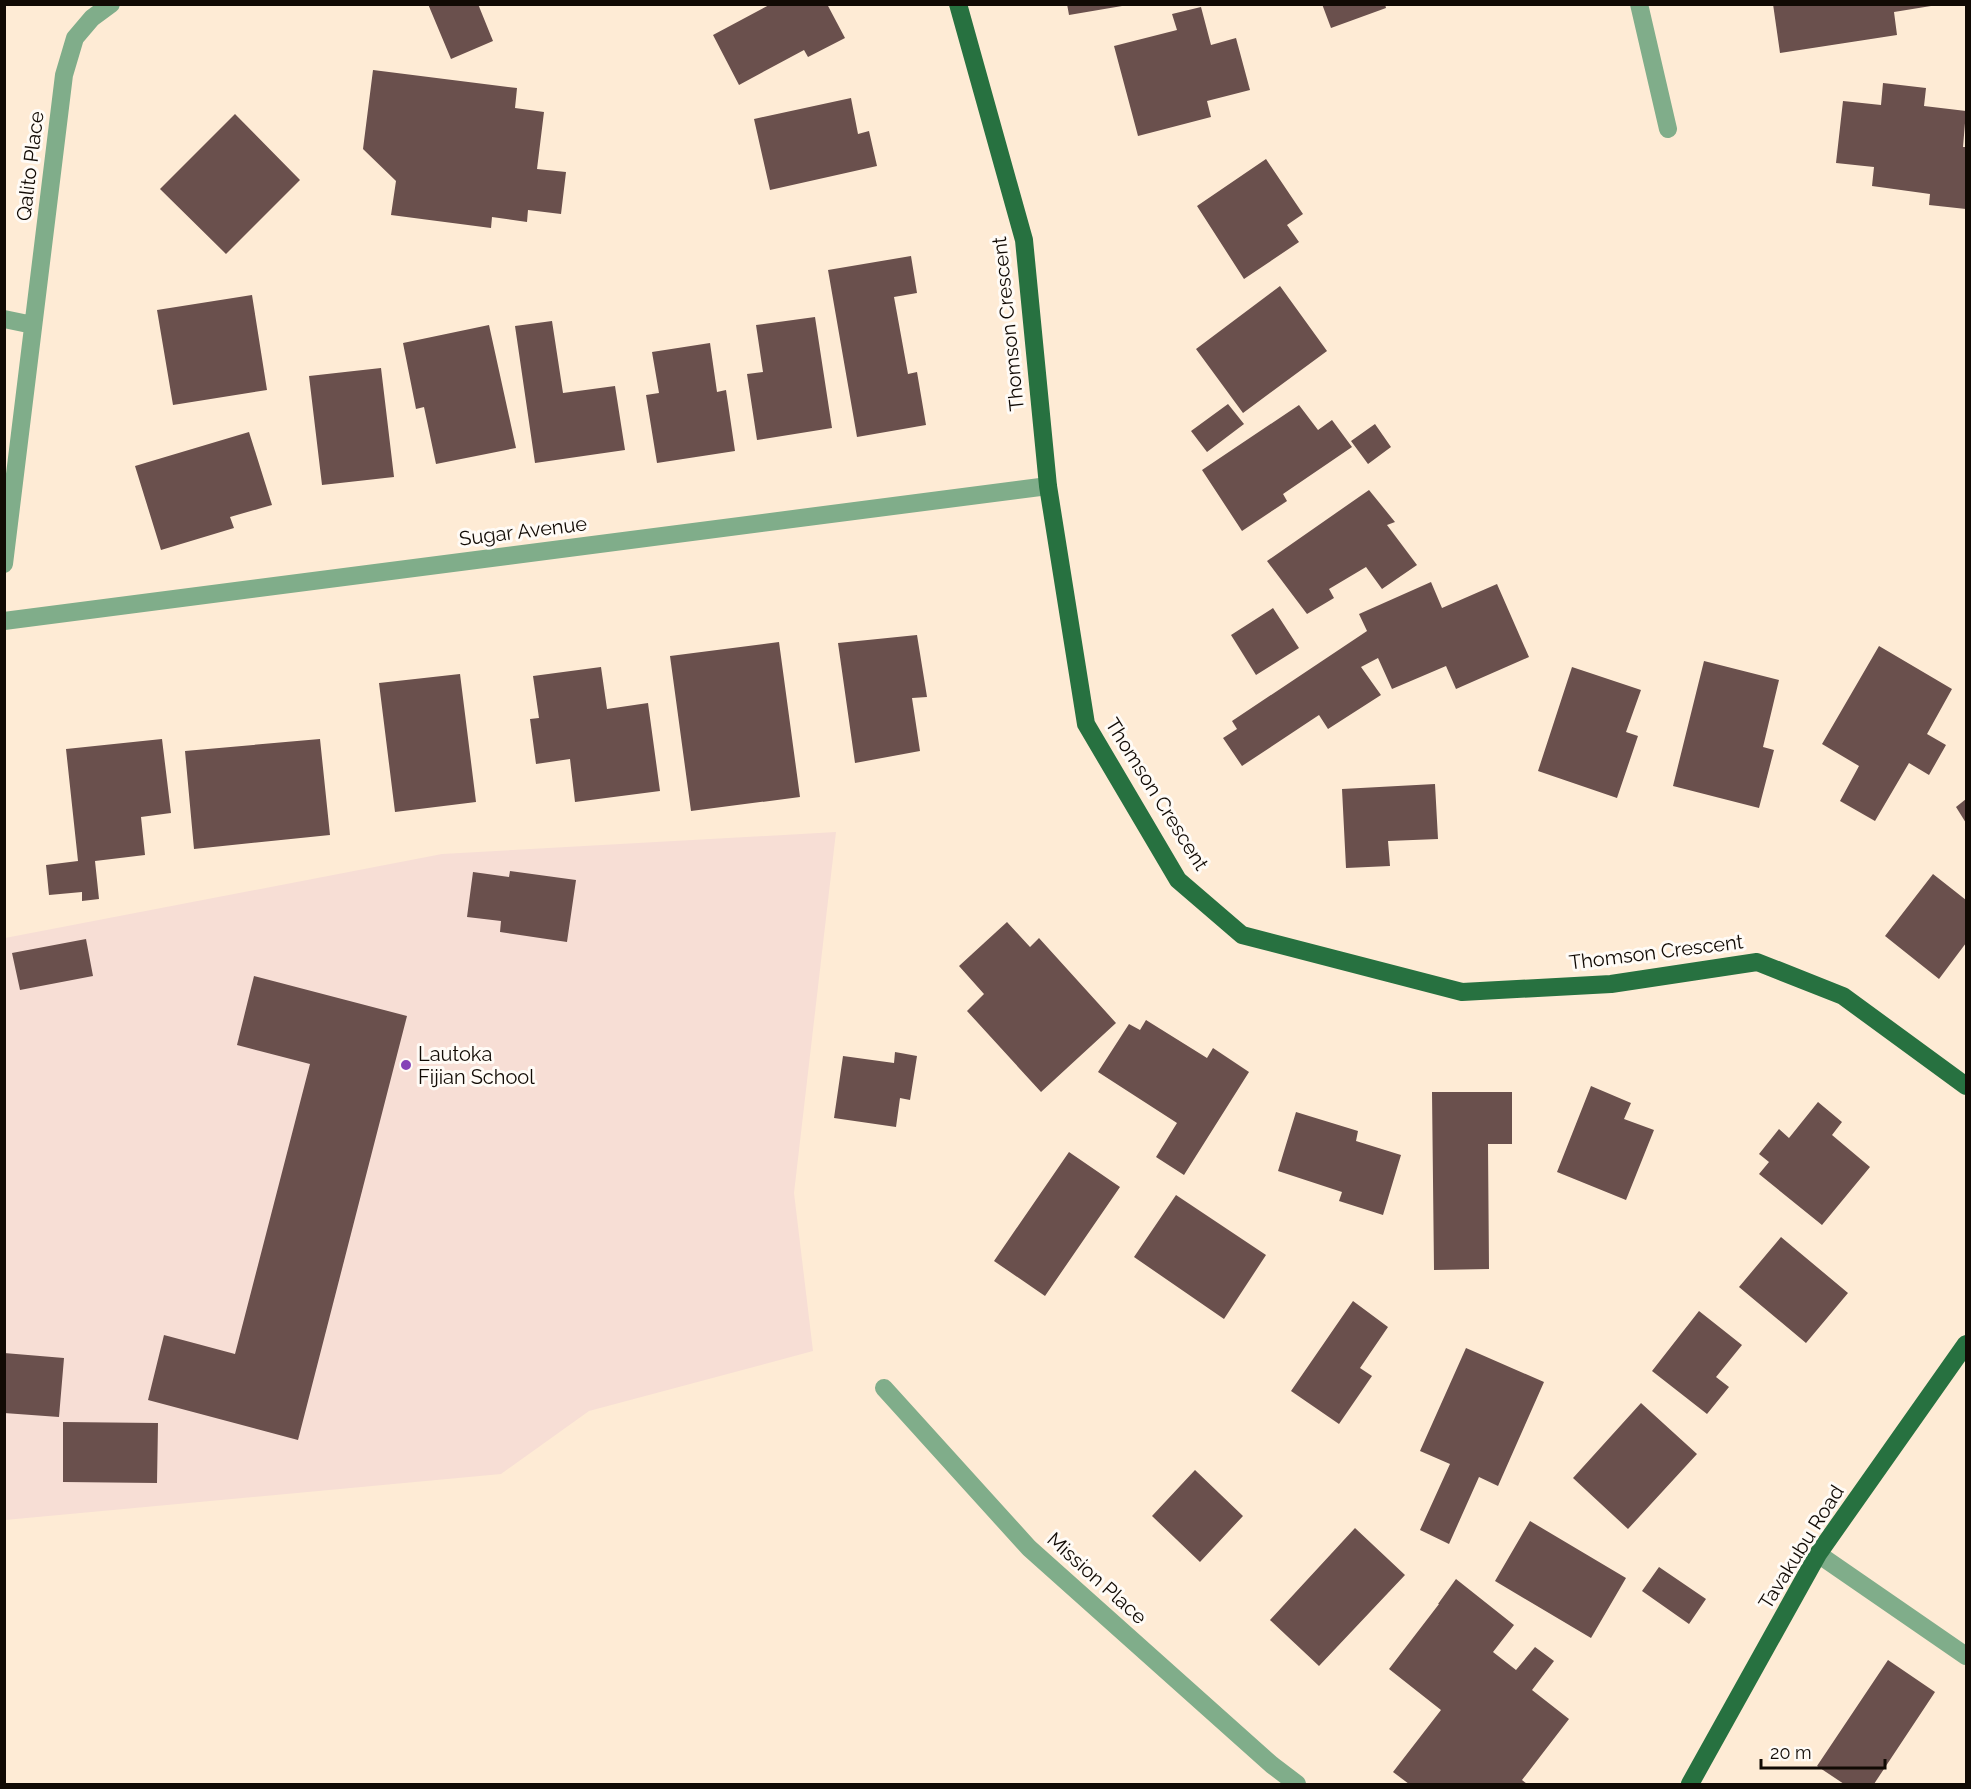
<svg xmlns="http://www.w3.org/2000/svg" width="1971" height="1789" font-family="Raleway,sans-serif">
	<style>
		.education { fill: #f7ded5 }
		.building { fill: #6a504d }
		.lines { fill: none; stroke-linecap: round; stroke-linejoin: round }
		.minor { stroke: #80ad8a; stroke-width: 18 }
		.major { stroke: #277140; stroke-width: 18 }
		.poi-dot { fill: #8543b7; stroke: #fffbf6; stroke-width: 2 }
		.labels { text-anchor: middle; stroke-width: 6; stroke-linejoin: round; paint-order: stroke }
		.street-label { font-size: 20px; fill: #110a04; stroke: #fffbf6 }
		.poi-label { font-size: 20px; fill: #110a04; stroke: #fffbf6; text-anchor: start }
	</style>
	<rect width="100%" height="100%" fill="#feebd5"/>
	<!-- education -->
	<path class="education" d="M836,832L794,1193L813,1351L589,1411L501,1474L5,1520V938L442,854Z"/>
	<!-- building -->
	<path class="building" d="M428,4H478L493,41L451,59Z
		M771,4H827L845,38L808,57L804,50L739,85L713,35Z
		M1067,4H1122V6L1069,15Z
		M1322,4H1385L1386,8L1331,28Z
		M1773,4H1930L1931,6L1894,12L1897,35L1780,53Z
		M1201,7L1211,45L1236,38L1250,90L1207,101L1211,117L1138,136L1114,46L1177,30L1172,14Z
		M373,70L517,88L515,108L544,112L537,169L566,172L561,214L528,210L527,222L492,217L491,228L391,215L396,181L363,149Z
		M1883,83L1926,88L1924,106L1966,111L1963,147H1966V209L1929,205L1930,194L1872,186L1874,167L1836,163L1843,101L1881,105Z
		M851,98L858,134L869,131L877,166L770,190L754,119Z
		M235,114L300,180L226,254L160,189Z
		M1266,159L1303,214L1287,225L1299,242L1244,279L1197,206Z
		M911,256L917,293L894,297L908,374L917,372L926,425L857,437L828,270Z
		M1280,286L1327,351L1243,413L1196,349Z
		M252,295L267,390L173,405L157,310Z
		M815,317L832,428L757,440L747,374L763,372L756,325Z
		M552,321L563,393L615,386L625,450L535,463L515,326Z
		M489,325L516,448L436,464L424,407L416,409L403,343Z
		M710,343L717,392L726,390L735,451L657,463L646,395L659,393L652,352Z
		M381,368L394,477L322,485L309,376Z
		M1228,404L1244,424L1207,452L1191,431Z
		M1299,405L1318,430L1332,420L1352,447L1283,494L1287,501L1242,531L1202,470Z
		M1375,424L1391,447L1368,464L1351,441Z
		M249,432L272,505L230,517L234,528L161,550L135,466Z
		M1369,490L1395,522L1387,525L1417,565L1382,589L1366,567L1329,589L1334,598L1307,614L1267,561Z
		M1431,582L1442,608L1497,584L1529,657L1456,689L1446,666L1392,689L1378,658L1361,667L1381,695L1328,729L1319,715L1242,766L1223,738L1237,729L1232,721L1367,631L1359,614Z
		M1273,608L1299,648L1256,675L1231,635Z
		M917,635L927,697L912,698L920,751L855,763L838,643Z
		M779,642L800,797L691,811L670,656Z
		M1879,646L1952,689L1927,734L1946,745L1929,775L1909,763L1875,821L1840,801L1859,766L1822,744Z
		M1704,661L1779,680L1763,747L1774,750L1759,808L1673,786Z
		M601,667L607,709L648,703L660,791L575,802L570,759L536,764L530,719L539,718L533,676Z
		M1572,667L1641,690L1626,732L1638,736L1617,798L1538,771Z
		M460,674L476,802L395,812L379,683Z
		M162,739L171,813L141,817L145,855L95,861L99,899L82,901V892L49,895L46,865L78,861L66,749Z
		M320,739L330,835L194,849L185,751Z
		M1435,784L1438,839L1388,841L1390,866L1346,868L1342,789Z
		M1966,799V823L1956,807Z
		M510,871L576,880L567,942L500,932L501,921L467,917L473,872L509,877Z
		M1933,874L1966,900V943L1939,979L1885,936Z
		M1007,922L1030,947L1039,938L1116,1023L1041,1092L967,1011L984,994L959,966Z
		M86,939L93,976L20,990L12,953Z
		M254,976L407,1016L298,1440L148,1400L164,1335L235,1354L310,1064L237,1045Z
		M1146,1020L1207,1058L1213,1048L1249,1072L1184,1175L1156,1157L1177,1123L1098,1072L1129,1024L1140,1030Z
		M895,1052L917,1056L910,1100L900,1098L896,1127L834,1118L843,1056L894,1063Z
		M1591,1086L1631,1103L1624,1119L1654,1130L1626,1200L1557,1172Z
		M1432,1092H1512V1144H1488L1489,1269L1434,1270Z
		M1818,1102L1842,1122L1832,1135L1870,1167L1822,1225L1759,1174L1769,1162L1759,1154L1779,1129L1789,1138Z
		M1296,1112L1358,1131L1356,1141L1401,1155L1383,1215L1339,1201L1342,1192L1278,1171Z
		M1069,1152L1120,1187L1045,1296L994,1261Z
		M1176,1195L1266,1255L1224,1319L1134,1257Z
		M1781,1237L1848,1293L1806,1343L1739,1287Z
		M1353,1301L1388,1327L1360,1368L1372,1376L1339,1424L1291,1391Z
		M1699,1311L1742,1345L1716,1377L1729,1387L1707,1414L1652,1371Z
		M1466,1348L1544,1382L1498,1486L1479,1477L1449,1544L1420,1530L1450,1464L1420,1451Z
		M4,1353L64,1358L59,1417L4,1413Z
		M1641,1403L1697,1454L1628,1529L1573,1478Z
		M63,1422L158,1423L157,1483L63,1482Z
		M1195,1470L1243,1516L1200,1562L1152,1516Z
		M1530,1521L1626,1578L1591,1638L1495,1581Z
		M1355,1528L1405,1575L1319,1666L1270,1620Z
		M1659,1567L1706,1599L1689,1624L1642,1591Z
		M1456,1579L1514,1625L1493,1652L1516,1670L1535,1647L1554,1661L1532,1690L1569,1719L1522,1780L1527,1784H1409L1393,1772L1441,1710L1389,1669L1439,1604H1438Z
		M1888,1660L1935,1692L1874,1784H1844L1817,1766Z"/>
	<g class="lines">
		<!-- minor -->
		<path class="minor" d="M1639,4L1668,129
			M4,319L33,325
			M4,564L64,75L75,38L92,18L111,4
			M4,621L1048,486
			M884,1388L1029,1548L1272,1765L1297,1784
			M1818,1554L1966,1656"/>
		<!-- major -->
		<path class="major" d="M958,4L1024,240L1048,486L1086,724L1178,880L1242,935L1462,992L1611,984L1757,962L1843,996L1966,1086
			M1690,1784L1818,1554L1966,1344"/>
	</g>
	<!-- markers -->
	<circle class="poi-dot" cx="406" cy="1065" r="6"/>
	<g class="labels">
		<!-- street labels -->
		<g class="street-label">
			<text transform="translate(30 166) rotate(-83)" y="7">Qalito Place</text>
			<text transform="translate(1008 324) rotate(-96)" y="7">Thomson Crescent</text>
			<text transform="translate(523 531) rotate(-7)" y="7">Sugar Avenue</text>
			<text transform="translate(1157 794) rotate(58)" y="7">Thomson Crescent</text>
			<text transform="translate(1656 952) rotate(-7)" y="7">Thomson Crescent</text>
			<text transform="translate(1801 1547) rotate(-58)" y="7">Tavakubu Road</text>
			<text transform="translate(1097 1578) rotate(42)" y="7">Mission Place</text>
		</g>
		<!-- poi labels -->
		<g class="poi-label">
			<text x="418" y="1061">Lautoka<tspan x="418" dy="23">Fijian School</tspan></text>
		</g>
	</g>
	<!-- border -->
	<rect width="1971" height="1789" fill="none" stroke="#110a04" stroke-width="12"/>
	<!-- scale -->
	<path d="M1761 1759v9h124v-9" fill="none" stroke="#110a04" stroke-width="3"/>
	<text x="1770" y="1759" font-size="18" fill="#110a04" stroke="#fffbf6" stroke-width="4.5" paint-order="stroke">20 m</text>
</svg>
